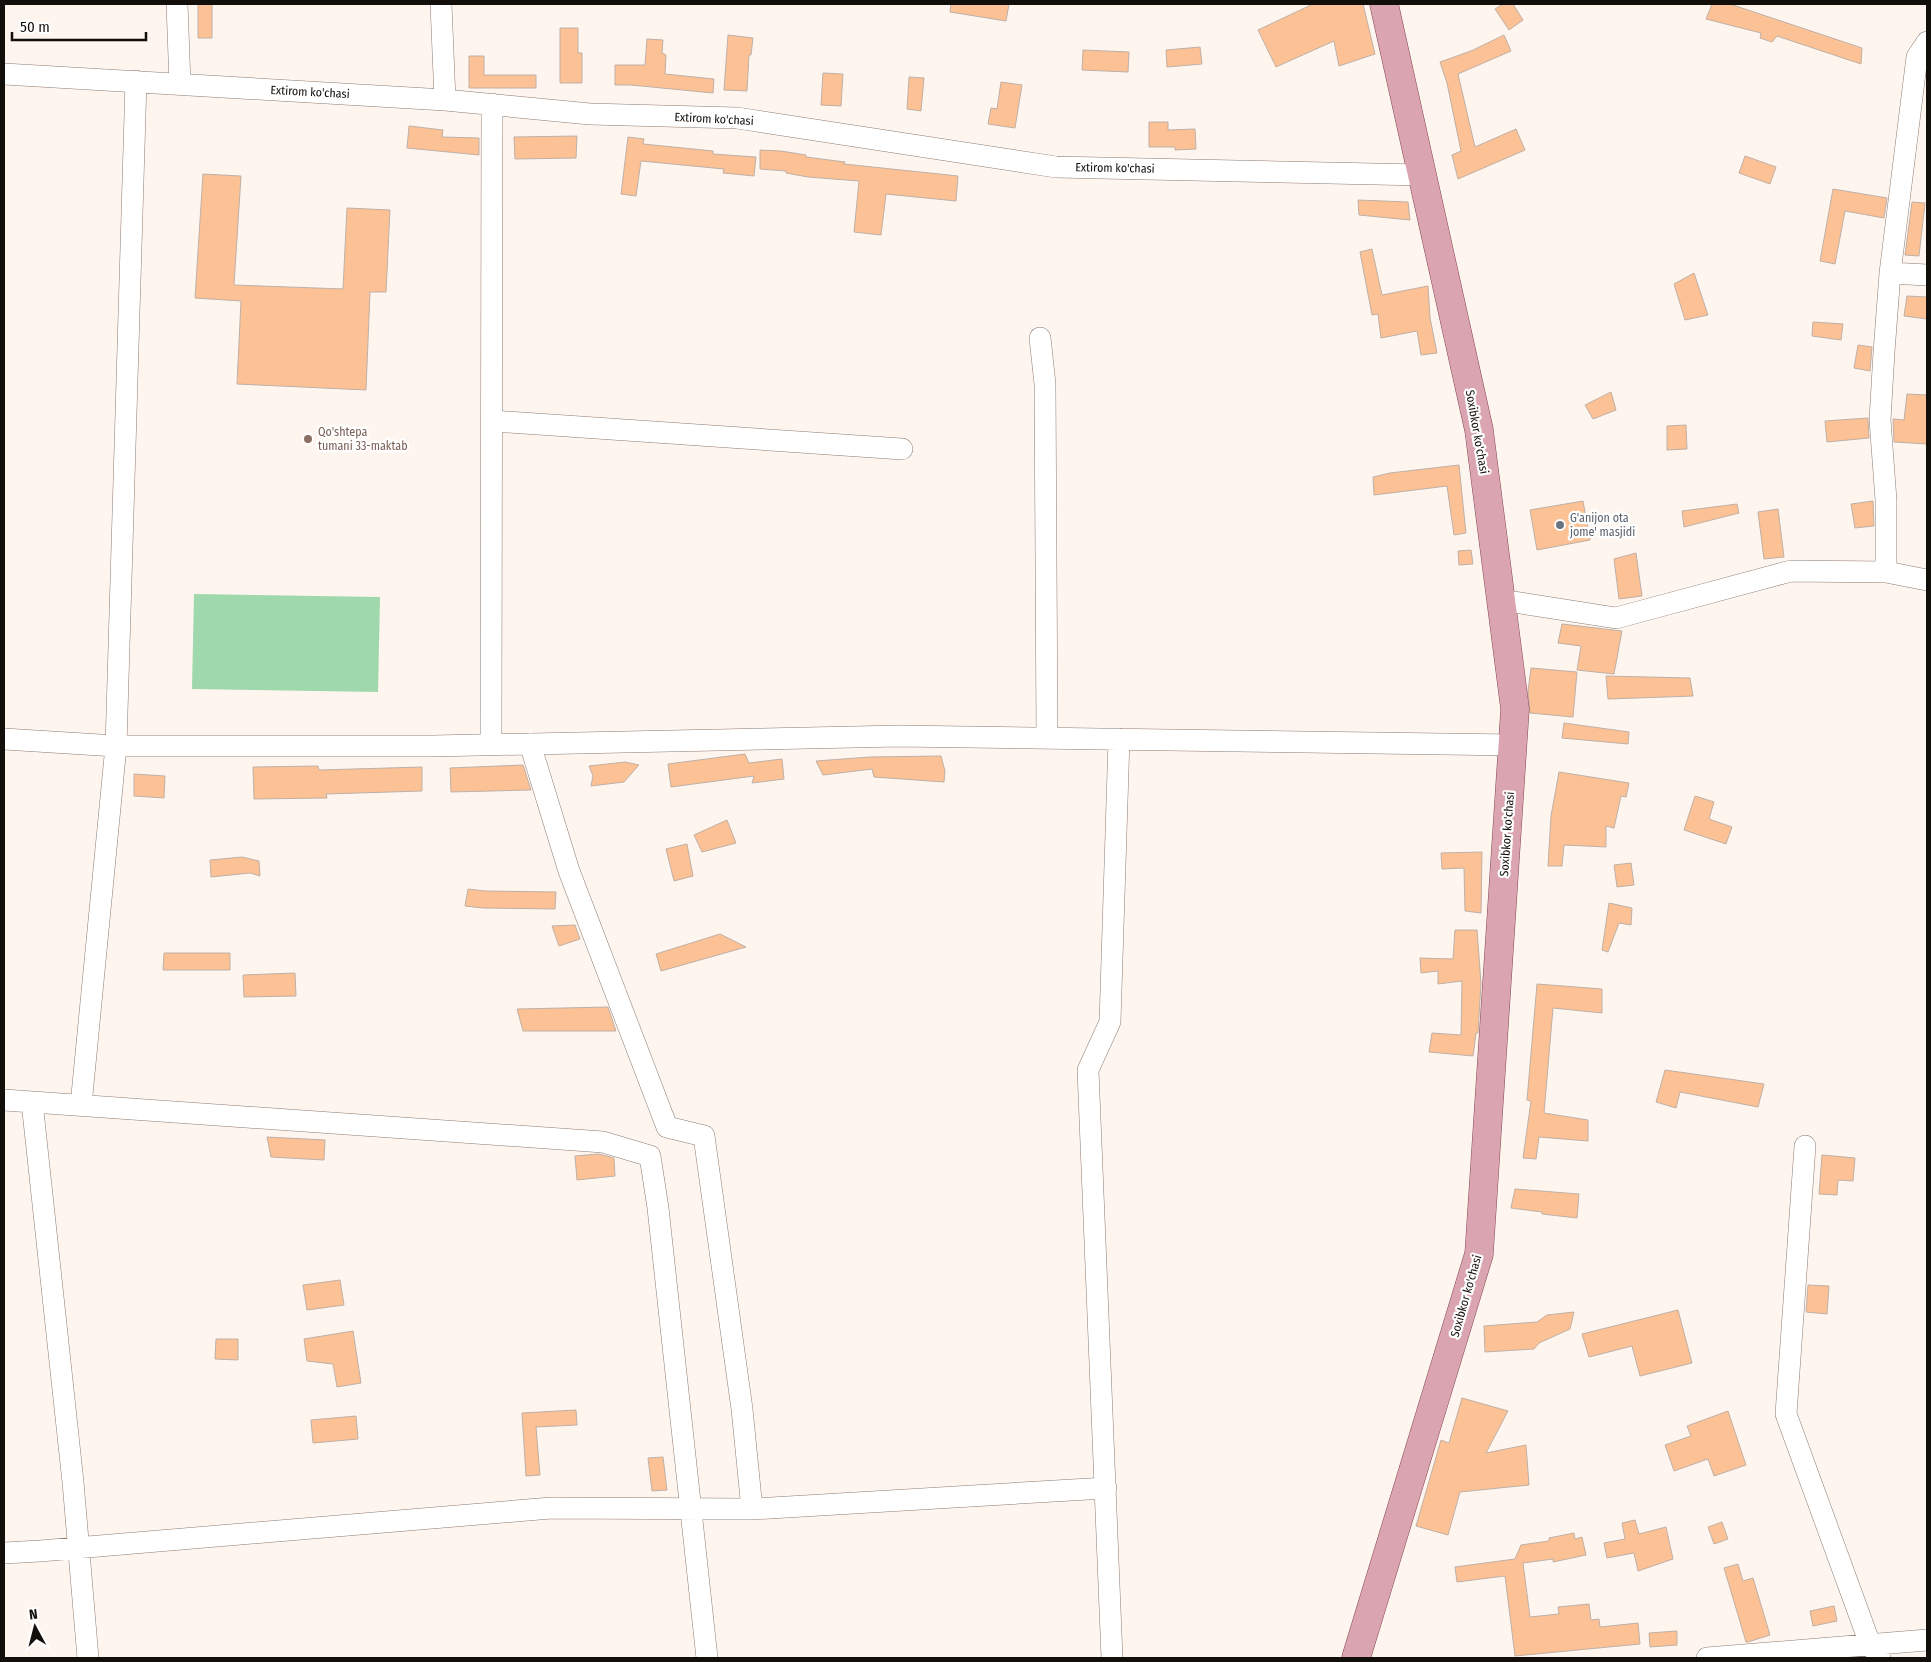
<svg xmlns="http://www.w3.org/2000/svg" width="1931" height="1662" font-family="'Fira Sans Condensed',sans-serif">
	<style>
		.green { fill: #9ed8ac }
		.building { fill: #fcc195; stroke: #bfb0a6 }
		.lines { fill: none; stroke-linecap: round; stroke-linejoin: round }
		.minor-casing { stroke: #8a7d73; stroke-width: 22 }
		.major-casing { stroke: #844854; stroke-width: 29 }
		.minor { stroke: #fff; stroke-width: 21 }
		.major { stroke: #daa4b0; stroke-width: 28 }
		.education-dot { fill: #8d6e63; stroke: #fff; stroke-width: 2 }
		.worship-dot { fill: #6b7280; stroke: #fff; stroke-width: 2 }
		.labels { text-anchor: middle; stroke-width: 4.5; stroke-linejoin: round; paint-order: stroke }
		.street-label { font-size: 12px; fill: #120e0a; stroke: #fff }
		.education-label { font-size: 12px; fill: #785e54; stroke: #fff; text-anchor: start }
		.worship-label { font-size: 12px; fill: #5b616d; stroke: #fff; text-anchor: start }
	</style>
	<rect width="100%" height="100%" fill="#fff5ef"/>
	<!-- green -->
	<path class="green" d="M194,594L380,597L378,692L192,689Z"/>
	<!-- building -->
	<path class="building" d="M198,4H212V38H198Z
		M951,4H1009L1006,21L950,12Z
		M1313,4H1363L1375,54L1339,66L1334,41L1276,67L1258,30Z
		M1503,4H1513L1523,20L1509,30L1495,9Z
		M1712,4H1730L1862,48L1861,64L1777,36L1772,42L1760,38L1761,33L1706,19Z
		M560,28H578V53H582V83H560Z
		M728,35L753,38L751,55H749L747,91L724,90Z
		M1504,35L1511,51L1458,74L1475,147L1516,129L1525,150L1458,179L1452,155L1461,151L1447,83L1440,62L1471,51Z
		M647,39L663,40L662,53L666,55L665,74L714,79L713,93L631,85H615V65H645Z
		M1200,47L1202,64L1167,67L1166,50Z
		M1083,50L1129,52L1128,72L1082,70Z
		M469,56H484V75H536V88H469Z
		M823,73L843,74L841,106L821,105Z
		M909,77L924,78L921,111L907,109Z
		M1001,82L1022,85L1015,128L988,124L991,108L997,109Z
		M1149,122H1168V130L1195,129L1196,149L1175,150V147H1149Z
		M409,126L443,130L442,137L479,138V155L407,148Z
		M577,136L576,158L515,159L514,137Z
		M628,137L644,139L643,144L713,151V154L756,157L754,176L723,173L724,169L641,161L636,196L621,194Z
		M760,150L781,151L806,155V157L845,162L844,164L958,176L956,201L886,194L881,235L854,232L859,181L808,177L786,173V171L760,169Z
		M1745,156L1776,167L1770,184L1739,173Z
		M203,174L241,176L234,285L343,289L347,208L390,210L386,292H370L366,390L237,384L241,301L195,298Z
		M1833,189L1887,198L1884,218L1845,211L1835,264L1820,261Z
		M1358,200L1408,202L1410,220L1359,215Z
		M1912,202L1925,203L1919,256L1905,255Z
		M1372,249L1382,295L1428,286L1430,318L1437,353L1421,355L1417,331L1381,338L1378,314L1372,315L1360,252Z
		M1694,273L1708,315L1685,320L1674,284Z
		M1907,296L1927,297V319L1904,316Z
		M1813,322L1843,324L1841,340L1812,336Z
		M1858,345L1872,347L1870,371L1854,368Z
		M1611,392L1616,410L1593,419L1585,405Z
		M1907,394L1927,395V444L1894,442L1893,419L1904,420Z
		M1868,418L1869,438L1827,442L1825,421Z
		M1686,425L1687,449L1667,450V426Z
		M1459,465L1466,533L1454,535L1447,486L1374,495L1373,477L1390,473Z
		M1583,501L1590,540L1537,550L1530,510Z
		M1873,501L1874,526L1855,528L1851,504Z
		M1737,504L1739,513L1684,527L1682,511Z
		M1778,509L1784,557L1764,559L1758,512Z
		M1471,550L1473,564L1459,565L1458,551Z
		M1636,553L1642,596L1619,599L1614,559Z
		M1562,624L1622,631L1614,674L1577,670L1581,646L1558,643Z
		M1531,668L1577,672L1573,717L1530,713L1528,691Z
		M1606,676L1690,678L1693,696L1608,699Z
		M1564,723L1629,732L1628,744L1562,738Z
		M745,754L749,763L782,759L784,779L752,783L754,776L671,787L668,764Z
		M941,756L945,771L944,782L874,777L872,769L823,775L816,761L870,757Z
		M625,762L639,765L624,782L591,786L593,776L589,766Z
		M523,765L531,790L451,792L450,768Z
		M318,766L319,770L422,767V791L326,794L327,798L254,799L253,767Z
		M1559,772L1629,783L1626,797L1621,796L1614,828L1606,826V847L1564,845L1562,866H1548L1551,816Z
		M134,774L165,776L164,798L134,796Z
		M1695,796L1714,802L1709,819L1732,827L1726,844L1684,830Z
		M727,820L736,843L702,852L694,835Z
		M687,844L693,876L674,881L666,849Z
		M1482,852L1481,913L1465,911L1464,868L1442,869L1441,853Z
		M242,857L259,861L260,876L250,873L211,877L210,860Z
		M1631,863L1634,885L1617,887L1614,865Z
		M468,889L485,891L556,892L555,909L483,908L465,906Z
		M1609,903L1632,908L1631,925L1619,923L1608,952L1602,950Z
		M575,925L580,939L559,946L552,926Z
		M1455,930H1477L1481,983L1478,1033H1476L1473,1056L1429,1052L1432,1033L1461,1035L1462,981L1438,984V971L1421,973L1420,958L1453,959Z
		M720,934L746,947L661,971L656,954Z
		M164,953H230V970H163Z
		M295,973L296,996L244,997L243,975Z
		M1537,984L1602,989V1013L1553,1008L1544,1113L1588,1120V1141L1539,1137L1536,1159L1523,1158L1531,1101L1527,1100Z
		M608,1007L616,1031H523L517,1009Z
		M1665,1070L1764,1084L1758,1107L1680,1092L1676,1108L1656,1102Z
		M267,1137L325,1140L324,1160L271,1157Z
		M599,1154L614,1158L615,1176L577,1180L575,1156Z
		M1822,1155L1855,1158L1853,1181L1838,1180L1837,1195L1819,1194Z
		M1515,1189L1579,1194L1577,1218L1542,1214V1212L1511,1208Z
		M340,1280L344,1305L307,1310L303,1285Z
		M1808,1285L1829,1286L1827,1314L1806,1312Z
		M1678,1310L1692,1363L1640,1376L1632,1346L1589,1357L1582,1334Z
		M1574,1312L1570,1329L1539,1343L1534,1349L1485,1352L1484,1326L1537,1322L1547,1315Z
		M353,1331L361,1383L337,1387L333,1364L307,1361L304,1339Z
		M216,1339H238V1360L215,1359Z
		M1462,1398L1508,1411L1486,1453L1526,1445L1529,1485L1460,1492L1448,1535L1416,1526L1441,1440L1449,1443Z
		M576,1410L577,1425L536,1427L540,1475L526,1476L522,1413Z
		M1728,1411L1746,1465L1714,1476L1708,1459L1674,1471L1665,1445L1691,1436L1687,1426Z
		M356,1416L358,1439L313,1443L311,1420Z
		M663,1457L667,1490L652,1491L648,1458Z
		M1635,1520L1639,1534L1666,1527L1673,1559L1638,1571L1634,1553L1607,1558L1604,1543L1625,1539L1622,1523Z
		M1722,1522L1728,1539L1714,1544L1708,1527Z
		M1574,1533L1575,1539L1582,1537L1586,1555L1553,1562V1559L1523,1563L1530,1617L1559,1614L1558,1607L1589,1604L1591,1620L1599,1619L1600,1627L1638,1623L1640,1644L1515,1656L1505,1576L1457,1582L1455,1567L1515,1559L1521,1545L1549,1541V1538Z
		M1738,1564L1743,1581L1753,1578L1770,1635L1748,1642H1746L1724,1568Z
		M1834,1606L1837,1621L1813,1626L1810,1611Z
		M1677,1631V1645L1650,1647L1649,1633Z"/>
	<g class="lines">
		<defs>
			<path id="minor" d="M177,4L180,84
				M441,4L445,100
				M4,74L445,100L590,114L737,118L1056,167L1422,175
				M1890,273L1927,275
				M1040,338L1045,384L1047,738
				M492,421L902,449
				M1886,572V500L1880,420L1884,352L1890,273L1917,57L1927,42
				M1501,600L1616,618L1791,571L1886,572L1927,580
				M4,739L116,746H433L899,736L1513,745
				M530,744L569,871L667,1127L704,1136L742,1409L752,1509L1106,1488
				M491,745L492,104
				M4,1100L603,1142L650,1156L658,1208L707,1658
				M32,1102L73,1482L88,1658
				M81,1105L116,746L136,81
				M1805,1146L1786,1414L1870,1644L1880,1658
				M4,1553L40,1551L551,1508L752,1509
				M1112,1658L1088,1070L1110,1022L1119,739
				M1707,1658L1927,1640"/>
			<path id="major" d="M1356,1658L1479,1254L1515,709L1479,430L1384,4"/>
		</defs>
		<!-- minor casing -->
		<use href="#minor" class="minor-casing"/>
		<!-- major casing -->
		<use href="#major" class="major-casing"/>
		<!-- minor -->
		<use href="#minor" class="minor"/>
		<!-- major -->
		<use href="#major" class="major"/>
	</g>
	<!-- markers -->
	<circle class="education-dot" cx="308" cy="439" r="5"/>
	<circle class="worship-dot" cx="1560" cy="525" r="5"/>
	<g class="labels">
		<!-- street labels -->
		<g class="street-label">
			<text transform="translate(310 92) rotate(3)" y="4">Extirom ko'chasi</text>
			<text transform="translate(714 119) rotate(3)" y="4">Extirom ko'chasi</text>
			<text transform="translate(1115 168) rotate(1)" y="4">Extirom ko'chasi</text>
			<text transform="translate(1477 432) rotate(80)" y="4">Soxibkor ko'chasi</text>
			<text transform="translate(1507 834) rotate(-86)" y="4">Soxibkor ko'chasi</text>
			<text transform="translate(1466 1296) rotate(-74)" y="4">Soxibkor ko'chasi</text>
		</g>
		<!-- education labels -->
		<g class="education-label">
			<text x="318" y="436">Qo'shtepa<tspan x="318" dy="14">tumani 33-maktab</tspan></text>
		</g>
		<!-- worship labels -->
		<g class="worship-label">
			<text x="1570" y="522">G'anijon ota<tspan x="1570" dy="14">jome' masjidi</tspan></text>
		</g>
	</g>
	<!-- border -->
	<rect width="1931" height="1662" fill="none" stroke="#120e0a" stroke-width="10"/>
	<!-- north arrow -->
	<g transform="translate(35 1627) rotate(353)" stroke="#ffffff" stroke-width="4" paint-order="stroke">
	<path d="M0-4L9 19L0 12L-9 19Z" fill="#120e0a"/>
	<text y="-8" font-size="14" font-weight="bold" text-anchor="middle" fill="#120e0a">N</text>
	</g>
	<!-- scale -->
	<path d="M12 32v8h134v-8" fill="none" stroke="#120e0a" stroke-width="2.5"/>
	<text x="20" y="32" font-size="15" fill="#120e0a" stroke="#ffffff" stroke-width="4" paint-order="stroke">50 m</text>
</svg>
